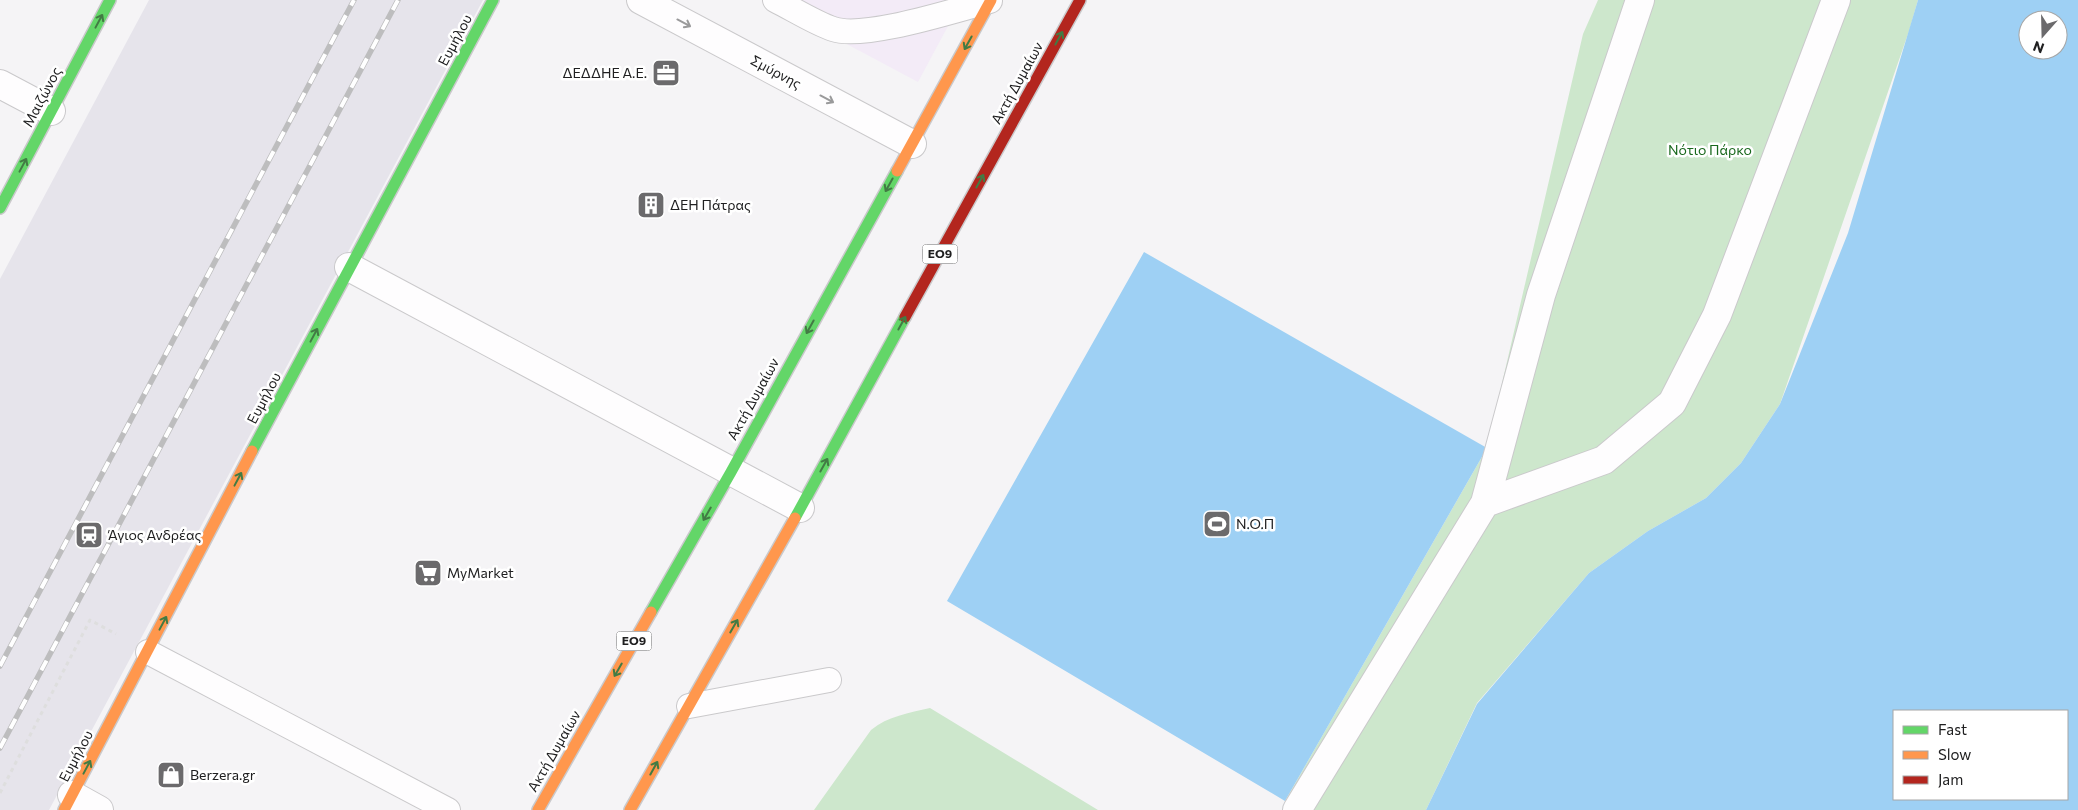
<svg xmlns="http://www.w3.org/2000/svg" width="2078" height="810" font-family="Commissioner,sans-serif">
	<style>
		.commercial { fill: #f3ebf7 }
		.built { fill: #e6e4eb }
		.green { fill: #cde7cc }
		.water { fill: #9ed0f4; fill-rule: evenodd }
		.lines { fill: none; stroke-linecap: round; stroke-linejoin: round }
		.lane-casing { stroke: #cac9cb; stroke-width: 26 }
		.street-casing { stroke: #cac9cb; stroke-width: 30 }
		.fast-casing { stroke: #cac9cb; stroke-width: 14 }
		.slow-casing { stroke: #cac9cb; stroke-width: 14 }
		.jam-casing { stroke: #cac9cb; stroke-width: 14 }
		.path { stroke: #dedede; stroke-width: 3; stroke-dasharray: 4 4; stroke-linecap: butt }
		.lane { stroke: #fefdfe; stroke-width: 24 }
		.street { stroke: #fefdfe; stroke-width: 28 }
		.fast { stroke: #63d668; stroke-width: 11 }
		.slow { stroke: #ff974d; stroke-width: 11 }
		.jam { stroke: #b3261e; stroke-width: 11 }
		.rail-casing { stroke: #bdbdbe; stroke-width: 5.5 }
		.rail { stroke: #fff; stroke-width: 4; stroke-dasharray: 11; stroke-linecap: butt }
		.oneway { stroke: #427b44 }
		.oneway2 { stroke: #9a9a9b }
		.labels { text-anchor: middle; stroke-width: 5; stroke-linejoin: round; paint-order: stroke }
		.shield { fill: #fff; stroke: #636364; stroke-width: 1 }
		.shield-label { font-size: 12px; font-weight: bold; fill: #202021 }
		.street-label { font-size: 14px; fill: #202021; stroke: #fff }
		.poi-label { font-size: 14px; fill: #202021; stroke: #fff; text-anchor: start }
		.park-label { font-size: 14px; fill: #19681d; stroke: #fff }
	</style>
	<rect width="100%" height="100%" fill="#f5f4f6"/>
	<!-- commercial -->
	<path class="commercial" d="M764,0H962L918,82Z"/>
	<!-- built -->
	<path class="built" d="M149,0H483L49,810H0V279Z"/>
	<!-- green -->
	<path class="green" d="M1598,0H1918L1909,31L1780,404L1741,463L1706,498L1648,531L1589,573L1477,703L1426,810H1293L1285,801L1487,448L1583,34Z
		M930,708L1098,810H814L871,730C888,716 909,713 930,708Z"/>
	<!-- water -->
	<path class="water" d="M1918,0H2078V810H1426L1477,704L1589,573L1648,531L1706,498L1741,463L1780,404L1848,233ZM2028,20H2058V50H2028ZM2067,711V799H1894V711Z
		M1144,252L1487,448L1285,801L947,601Z"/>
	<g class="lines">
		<defs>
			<path id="lane" d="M775,0C793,9 815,23 833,29C864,40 955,10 990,1
				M148,652L448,810
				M689,706L829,680"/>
			<path id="street" d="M641,0L912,144
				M0,84L51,111
				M349,267L800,508
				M1485,503L1604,460L1672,403L1717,315L1836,0
				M72,795L99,810
				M1297,810L1485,503L1541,295L1640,0"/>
			<path id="fast" d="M0,208L110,0
				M252,451L493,0
				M795,518L905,317
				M651,612L731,472L897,171"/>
			<path id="slow" d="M897,171L991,0
				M64,810L252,451
				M538,810L651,612
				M630,810L795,518"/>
			<path id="jam" d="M905,317L1080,0"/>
		</defs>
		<!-- lane casing -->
		<use href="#lane" class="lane-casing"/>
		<!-- street casing -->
		<use href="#street" class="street-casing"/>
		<!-- fast casing -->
		<use href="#fast" class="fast-casing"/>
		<!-- slow casing -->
		<use href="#slow" class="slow-casing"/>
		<!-- jam casing -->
		<use href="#jam" class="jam-casing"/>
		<!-- path -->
		<path class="path" d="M0,793L90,620L116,634"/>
		<!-- lane -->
		<use href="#lane" class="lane"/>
		<!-- street -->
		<use href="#street" class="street"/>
		<!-- fast -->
		<use href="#fast" class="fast"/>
		<!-- slow -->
		<use href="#slow" class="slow"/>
		<!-- jam -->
		<use href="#jam" class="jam"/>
		<defs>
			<path id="rail" d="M0,666L354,0
				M0,748L398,0"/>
		</defs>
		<!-- rail casing -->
		<use href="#rail" class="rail-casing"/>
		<!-- rail -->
		<use href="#rail" class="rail"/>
	</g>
	<!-- one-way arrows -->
	<defs><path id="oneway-shaft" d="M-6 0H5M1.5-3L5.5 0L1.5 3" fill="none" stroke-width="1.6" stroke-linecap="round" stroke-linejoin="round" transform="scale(1.25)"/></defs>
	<g class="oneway">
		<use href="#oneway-shaft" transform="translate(99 21) rotate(-62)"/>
		<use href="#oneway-shaft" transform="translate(1059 38) rotate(-61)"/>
		<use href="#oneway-shaft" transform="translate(968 43) rotate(119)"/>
		<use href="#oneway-shaft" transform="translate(23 165) rotate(-62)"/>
		<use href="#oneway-shaft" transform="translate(980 181) rotate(-61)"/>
		<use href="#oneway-shaft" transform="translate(889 185) rotate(119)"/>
		<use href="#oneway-shaft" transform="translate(902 323) rotate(-61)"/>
		<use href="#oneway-shaft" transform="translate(810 327) rotate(119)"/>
		<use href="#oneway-shaft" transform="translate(314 335) rotate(-62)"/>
		<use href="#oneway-shaft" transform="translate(824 465) rotate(-61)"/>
		<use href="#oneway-shaft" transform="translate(238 479) rotate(-62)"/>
		<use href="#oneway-shaft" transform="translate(707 514) rotate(120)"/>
		<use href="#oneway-shaft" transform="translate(163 623) rotate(-62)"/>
		<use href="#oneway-shaft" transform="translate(734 626) rotate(-60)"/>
		<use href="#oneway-shaft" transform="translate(618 670) rotate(120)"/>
		<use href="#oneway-shaft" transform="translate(87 767) rotate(-62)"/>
		<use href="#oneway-shaft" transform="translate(654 768) rotate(-61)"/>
	</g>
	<g class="oneway2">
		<use href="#oneway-shaft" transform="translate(684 23) rotate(28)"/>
		<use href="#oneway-shaft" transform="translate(827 99) rotate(28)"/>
	</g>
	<!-- icons -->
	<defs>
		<symbol id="office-square" viewBox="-11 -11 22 22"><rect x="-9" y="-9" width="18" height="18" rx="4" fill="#6b6a6c" stroke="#fff"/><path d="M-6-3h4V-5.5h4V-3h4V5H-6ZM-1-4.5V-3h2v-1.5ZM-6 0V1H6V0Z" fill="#fff"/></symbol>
		<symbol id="building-square" viewBox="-11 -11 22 22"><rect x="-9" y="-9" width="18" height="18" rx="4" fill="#6b6a6c" stroke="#fff"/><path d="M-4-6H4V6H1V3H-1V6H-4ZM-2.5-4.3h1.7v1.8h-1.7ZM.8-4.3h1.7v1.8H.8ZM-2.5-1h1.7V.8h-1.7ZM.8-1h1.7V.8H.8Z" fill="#fff"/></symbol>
		<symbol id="stadium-square" viewBox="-11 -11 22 22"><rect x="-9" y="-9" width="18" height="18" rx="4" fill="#6b6a6c" stroke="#fff"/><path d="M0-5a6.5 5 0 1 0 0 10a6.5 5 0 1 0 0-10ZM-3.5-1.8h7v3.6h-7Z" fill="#fff"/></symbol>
		<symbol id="station-square" viewBox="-11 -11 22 22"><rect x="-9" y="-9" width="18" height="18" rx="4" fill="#6b6a6c" stroke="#fff"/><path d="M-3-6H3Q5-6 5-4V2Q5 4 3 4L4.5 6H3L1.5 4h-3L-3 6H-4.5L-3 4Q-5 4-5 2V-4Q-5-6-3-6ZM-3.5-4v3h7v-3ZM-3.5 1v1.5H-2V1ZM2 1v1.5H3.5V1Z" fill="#fff"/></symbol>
		<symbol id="supermarket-square" viewBox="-11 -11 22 22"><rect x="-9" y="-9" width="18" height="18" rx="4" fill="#6b6a6c" stroke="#fff"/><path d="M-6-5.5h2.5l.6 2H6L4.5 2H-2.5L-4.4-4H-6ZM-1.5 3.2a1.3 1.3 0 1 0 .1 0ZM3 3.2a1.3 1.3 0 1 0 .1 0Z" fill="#fff"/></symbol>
		<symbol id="shop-square" viewBox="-11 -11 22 22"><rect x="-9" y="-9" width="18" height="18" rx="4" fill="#6b6a6c" stroke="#fff"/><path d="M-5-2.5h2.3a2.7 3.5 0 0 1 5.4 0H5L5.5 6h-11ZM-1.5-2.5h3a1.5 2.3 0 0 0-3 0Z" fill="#fff"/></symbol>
	</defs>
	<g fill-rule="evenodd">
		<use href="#office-square" x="650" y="57" width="32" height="32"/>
		<use href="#building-square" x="635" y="189" width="32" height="32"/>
		<use href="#stadium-square" x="1201" y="508" width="32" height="32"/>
		<use href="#station-square" x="73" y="519" width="32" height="32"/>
		<use href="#supermarket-square" x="412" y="557" width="32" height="32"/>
		<use href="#shop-square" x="155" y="759" width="32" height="32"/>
	</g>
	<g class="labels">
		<!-- shield labels -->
		<g class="shield">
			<rect x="922.5" y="244.5" width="35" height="19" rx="4"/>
			<rect x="616.5" y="631.5" width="35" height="19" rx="4"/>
		</g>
		<g class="shield-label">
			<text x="940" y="258">ΕΟ9</text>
			<text x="634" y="645">ΕΟ9</text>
		</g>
		<!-- street labels -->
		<g class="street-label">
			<text transform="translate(455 40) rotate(-62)" y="5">Ευμήλου</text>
			<text transform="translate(776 72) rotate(28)" y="5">Σμύρνης</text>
			<text transform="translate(1017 83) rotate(-61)" y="5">Ακτή Δυμαίων</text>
			<text transform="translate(42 97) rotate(-62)" y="5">Μαιζώνος</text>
			<text transform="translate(264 398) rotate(-62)" y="5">Ευμήλου</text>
			<text transform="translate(753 399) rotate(-61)" y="5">Ακτή Δυμαίων</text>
			<text transform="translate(554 751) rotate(-60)" y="5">Ακτή Δυμαίων</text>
			<text transform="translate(76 756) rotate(-62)" y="5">Ευμήλου</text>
		</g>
		<!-- poi labels -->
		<g class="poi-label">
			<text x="647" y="78" text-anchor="end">ΔΕΔΔΗΕ Α.Ε.</text>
			<text x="670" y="210">ΔΕΗ Πάτρας</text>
			<text x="1236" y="529">Ν.Ο.Π</text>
			<text x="108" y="540">Άγιος Ανδρέας</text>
			<text x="447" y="578">MyMarket</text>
			<text x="190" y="780">Berzera.gr</text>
		</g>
		<!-- park labels -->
		<g class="park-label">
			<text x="1710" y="155">Νότιο Πάρκο</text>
		</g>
	</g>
	<!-- legend -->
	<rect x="1893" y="710" width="175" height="90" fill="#ffffff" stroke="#a6a6a6"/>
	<rect x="1903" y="726" width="25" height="8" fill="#63d668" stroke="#a6a6a6"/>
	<text x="1938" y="735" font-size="15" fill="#202021">Fast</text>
	<rect x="1903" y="751" width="25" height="8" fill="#ff974d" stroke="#a6a6a6"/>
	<text x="1938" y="760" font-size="15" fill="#202021">Slow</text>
	<rect x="1903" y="776" width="25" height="8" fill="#b3261e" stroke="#a6a6a6"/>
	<text x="1938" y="785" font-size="15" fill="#202021">Jam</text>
	<!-- north arrow -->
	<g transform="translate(2043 35) rotate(200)"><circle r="24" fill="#ffffff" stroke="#a6a6a6"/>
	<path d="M0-4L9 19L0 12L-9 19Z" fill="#6b6a6c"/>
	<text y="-8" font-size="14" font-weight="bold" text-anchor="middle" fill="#202021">N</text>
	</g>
</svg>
